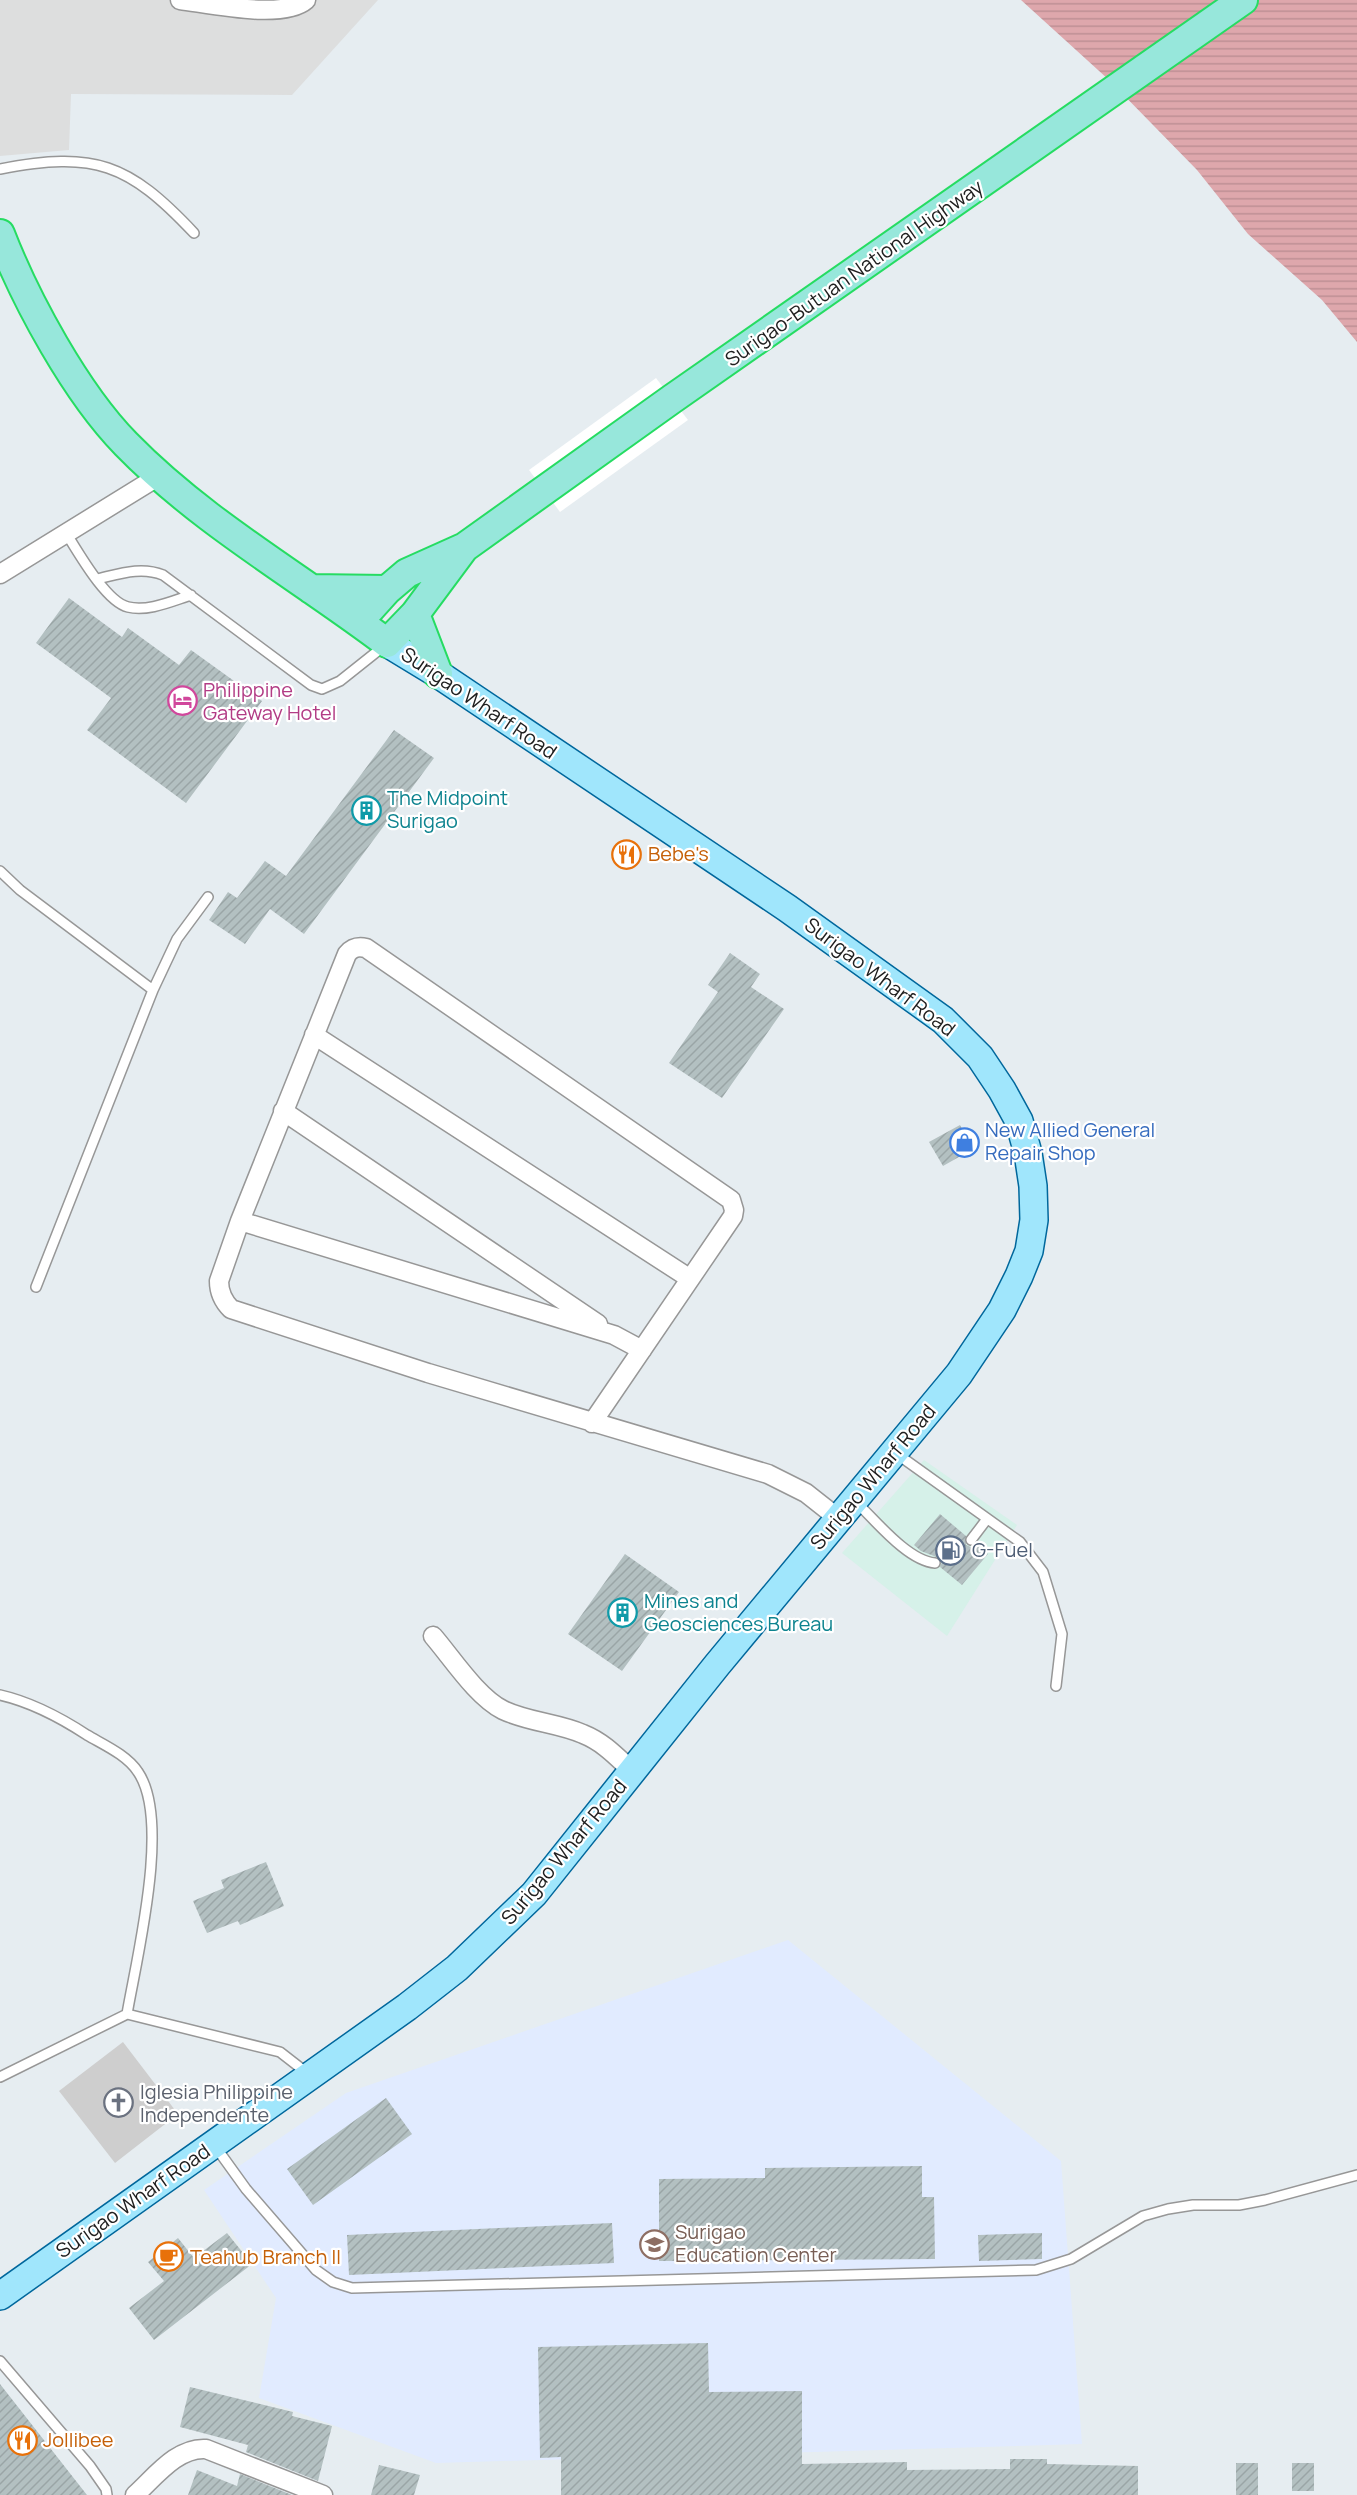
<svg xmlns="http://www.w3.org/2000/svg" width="1357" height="2495" font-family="Manrope,sans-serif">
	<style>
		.residential { fill: #dddede }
		.commercial { fill: #d6f1e9 }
		.education { fill: #e1ebff }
		.religious { fill: #cecece }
		.water { fill: url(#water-rules) }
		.pier { fill: #fff }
		.building { fill: url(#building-hatch) }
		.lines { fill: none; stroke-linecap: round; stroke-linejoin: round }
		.service-casing { stroke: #979797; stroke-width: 12 }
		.minor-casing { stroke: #979797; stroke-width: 21 }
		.primary-casing { stroke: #00679c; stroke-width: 30 }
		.trunk-casing { stroke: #26dc62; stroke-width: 32 }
		.service { stroke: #fff; stroke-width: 9 }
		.minor { stroke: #fff; stroke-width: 18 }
		.primary { stroke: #a0e6fc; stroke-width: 27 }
		.trunk { stroke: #97e7db; stroke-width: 28 }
		.labels { text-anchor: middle; stroke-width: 4.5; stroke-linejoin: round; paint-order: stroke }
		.street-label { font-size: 20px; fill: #202020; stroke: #fff }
		.hotel-label { font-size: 20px; fill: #b23c85; stroke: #fff; text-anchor: start }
		.culture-label { font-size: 20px; fill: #0d838f; stroke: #fff; text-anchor: start }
		.food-label { font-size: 20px; fill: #c56008; stroke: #fff; text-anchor: start }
		.shop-label { font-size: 20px; fill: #366cbe; stroke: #fff; text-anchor: start }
		.service-label { font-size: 20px; fill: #4e5e75; stroke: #fff; text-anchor: start }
		.worship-label { font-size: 20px; fill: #5b616d; stroke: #fff; text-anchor: start }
		.education-label { font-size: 20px; fill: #785e54; stroke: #fff; text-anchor: start }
	</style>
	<defs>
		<pattern id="water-rules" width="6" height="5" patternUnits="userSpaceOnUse" patternTransform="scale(1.5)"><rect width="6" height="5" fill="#dea7ac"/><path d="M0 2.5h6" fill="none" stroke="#be8f94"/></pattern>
		<pattern id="building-hatch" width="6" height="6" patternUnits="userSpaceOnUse" patternTransform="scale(1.5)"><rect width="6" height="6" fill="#b3c0c1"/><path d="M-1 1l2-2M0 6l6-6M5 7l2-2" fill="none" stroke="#9aa5a6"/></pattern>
	</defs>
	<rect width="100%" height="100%" fill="#e6edf1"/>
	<!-- residential -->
	<path class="residential" d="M0,0H378L292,95L71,94L69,150L0,156Z"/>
	<!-- commercial -->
	<path class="commercial" d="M924,1460L1017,1525L947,1636L842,1553Z"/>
	<!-- education -->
	<path class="education" d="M788,1940L1061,2161L1082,2444L436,2463L259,2398L276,2298L204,2190L346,2093Z"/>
	<!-- religious -->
	<path class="religious" d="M123,2042L178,2114L115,2163L59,2091Z"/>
	<!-- water -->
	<path class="water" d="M1021,0H1357V342L1322,300L1248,234L1197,170L1109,80Z"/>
	<!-- pier -->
	<path class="pier" d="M656,378L688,420L560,512L529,470Z"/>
	<!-- building -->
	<path class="building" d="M69,598L122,637L128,628L179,665L191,650L262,701L186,803L87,730L111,698L36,643Z
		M394,730L434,758L304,934L270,909L245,944L209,920L228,892L237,898L265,861L286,876Z
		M730,953L760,974L751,987L784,1009L722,1098L669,1063L718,992L708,985Z
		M960,1125L973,1149L943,1166L929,1142Z
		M940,1514L966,1536V1545L971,1547L976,1544L988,1554L962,1585L940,1567L942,1562L939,1558L921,1551L914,1545Z
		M625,1554L679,1592L622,1671L568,1634Z
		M266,1862L284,1906L240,1925L238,1921L207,1933L193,1901L224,1888L221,1880Z
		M386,2098L412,2134L313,2205L287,2169Z
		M922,2166V2197H934L935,2259L659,2261V2179L765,2178V2168Z
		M612,2223L614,2263L349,2275L347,2235Z
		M227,2233L252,2264L154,2340L129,2308L164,2281L148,2262L178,2238L194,2258Z
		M1042,2233V2259L979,2261L978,2235Z
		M708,2343L709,2392L802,2391V2464L907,2462V2470L1010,2469V2459H1047V2464L1138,2466V2495H561V2457L540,2458L538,2347Z
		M0,2384L87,2495H0Z
		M190,2387L293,2412L292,2416L332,2426L318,2481L246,2452L248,2445L180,2427Z
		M1236,2463H1258V2495H1236Z
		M1292,2463H1314V2491H1292Z
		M379,2465L420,2475L414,2495H371Z
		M197,2470L237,2486L240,2474L292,2495H188Z"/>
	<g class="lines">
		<defs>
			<path id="service" d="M0,169C95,151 128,163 194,233
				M66,533C78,552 106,602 128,607C148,612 172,601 191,595
				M97,579C119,574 141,566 163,575L311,685L322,689L340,681L384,646
				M0,871L20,890L153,990
				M36,1287L153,990L177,939L208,897
				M897,1454L1020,1542L1043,1572L1062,1634L1056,1686
				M856,1502C876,1521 908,1561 935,1563
				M971,1540L987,1519
				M0,1695C31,1702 61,1718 87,1735C104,1745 127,1755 138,1772C171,1820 137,1956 127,2014
				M0,2077L127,2014L280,2052L307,2073
				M215,2146L246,2189L316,2270L333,2282L352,2288L1036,2270L1071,2259L1143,2216L1168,2209L1193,2205H1239L1265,2200L1357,2175
				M0,2361L90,2466L106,2489L107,2495"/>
			<path id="minor" d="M180,0C211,4 283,20 306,0
				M0,574L159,476
				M314,1035L689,1278
				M283,1111L598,1324
				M240,1221L614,1335L642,1350
				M592,1423L733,1216L734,1210L731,1200L366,948C357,946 352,948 347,954L240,1221L219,1281C219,1293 223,1301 231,1309L428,1373L768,1474L806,1493L839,1519
				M433,1636C452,1658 477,1697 503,1710C528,1722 558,1723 583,1734C603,1742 616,1756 631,1770
				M135,2495C155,2477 177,2447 206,2449L323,2495"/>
			<path id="primary" d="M0,2296L407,2007L457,1968L534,1894L717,1665L959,1374L1002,1310L1019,1276L1029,1251L1034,1220L1033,1186L1028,1153L1019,1121L1002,1090L980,1057L943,1020L787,908L438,674L387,643"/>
			<path id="trunk" d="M0,234C26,301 76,393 126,444C203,523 300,577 387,643L415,614L464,548
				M311,589L387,590
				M415,614L438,674
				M359,621L387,590L407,573L465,547L672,399L1243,0"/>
		</defs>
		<!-- service casing -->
		<use href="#service" class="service-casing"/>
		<!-- minor casing -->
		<use href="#minor" class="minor-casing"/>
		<!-- primary casing -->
		<use href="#primary" class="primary-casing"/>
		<!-- trunk casing -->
		<use href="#trunk" class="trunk-casing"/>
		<!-- service -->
		<use href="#service" class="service"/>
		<!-- minor -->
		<use href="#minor" class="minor"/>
		<!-- primary -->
		<use href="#primary" class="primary"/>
		<!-- trunk -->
		<use href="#trunk" class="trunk"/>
	</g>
	<!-- icons -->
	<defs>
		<symbol id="hotel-ring" viewBox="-11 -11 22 22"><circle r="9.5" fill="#fff" stroke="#d1479c" stroke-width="1.5"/><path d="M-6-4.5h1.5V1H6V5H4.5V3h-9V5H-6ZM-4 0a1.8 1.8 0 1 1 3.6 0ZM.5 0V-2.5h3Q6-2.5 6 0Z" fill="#d1479c"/></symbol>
		<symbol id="building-ring" viewBox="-11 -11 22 22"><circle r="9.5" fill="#fff" stroke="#0f9aa8" stroke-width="1.5"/><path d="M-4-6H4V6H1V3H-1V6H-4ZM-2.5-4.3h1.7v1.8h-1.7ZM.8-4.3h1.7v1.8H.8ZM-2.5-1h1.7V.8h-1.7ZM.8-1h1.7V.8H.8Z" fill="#0f9aa8"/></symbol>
		<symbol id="restaurant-ring" viewBox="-11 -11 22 22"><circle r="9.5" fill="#fff" stroke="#e8710a" stroke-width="1.5"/><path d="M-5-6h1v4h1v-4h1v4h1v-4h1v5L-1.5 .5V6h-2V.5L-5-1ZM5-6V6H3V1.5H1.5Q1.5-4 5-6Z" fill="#e8710a"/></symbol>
		<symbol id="shop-ring" viewBox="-11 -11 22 22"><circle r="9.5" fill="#fff" stroke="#3f7fe0" stroke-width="1.5"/><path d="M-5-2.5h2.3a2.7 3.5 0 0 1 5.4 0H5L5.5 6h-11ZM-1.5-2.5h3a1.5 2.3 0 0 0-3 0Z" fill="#3f7fe0"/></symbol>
		<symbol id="fuel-ring" viewBox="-11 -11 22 22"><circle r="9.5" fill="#fff" stroke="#5c6f8a" stroke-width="1.5"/><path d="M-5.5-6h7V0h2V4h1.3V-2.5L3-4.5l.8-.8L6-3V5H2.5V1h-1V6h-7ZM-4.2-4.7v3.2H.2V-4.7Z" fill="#5c6f8a"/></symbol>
		<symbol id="church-ring" viewBox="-11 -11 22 22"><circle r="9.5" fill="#fff" stroke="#6b7280" stroke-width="1.5"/><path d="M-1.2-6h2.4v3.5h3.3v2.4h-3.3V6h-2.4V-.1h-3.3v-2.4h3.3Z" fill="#6b7280"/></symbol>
		<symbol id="university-ring" viewBox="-11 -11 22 22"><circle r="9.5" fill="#fff" stroke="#8d6e63" stroke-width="1.5"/><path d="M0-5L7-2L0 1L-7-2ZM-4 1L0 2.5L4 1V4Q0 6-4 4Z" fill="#8d6e63"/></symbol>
		<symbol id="cafe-ring" viewBox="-11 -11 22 22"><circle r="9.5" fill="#fff" stroke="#e8710a" stroke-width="1.5"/><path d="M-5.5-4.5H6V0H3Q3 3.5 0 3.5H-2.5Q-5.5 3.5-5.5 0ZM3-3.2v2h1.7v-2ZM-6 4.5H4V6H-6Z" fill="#e8710a"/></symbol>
	</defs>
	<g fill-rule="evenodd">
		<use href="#hotel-ring" x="166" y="684" width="33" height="33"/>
		<use href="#building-ring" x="350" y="794" width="33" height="33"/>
		<use href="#restaurant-ring" x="610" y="838" width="33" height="33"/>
		<use href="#shop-ring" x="948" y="1126" width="33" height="33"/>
		<use href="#fuel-ring" x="934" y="1534" width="33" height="33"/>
		<use href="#building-ring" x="606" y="1596" width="33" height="33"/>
		<use href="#church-ring" x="102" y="2086" width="33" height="33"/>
		<use href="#university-ring" x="638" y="2228" width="33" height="33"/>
		<use href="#cafe-ring" x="152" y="2240" width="33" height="33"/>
		<use href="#restaurant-ring" x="6" y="2424" width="33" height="33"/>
	</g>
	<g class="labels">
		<!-- street labels -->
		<g class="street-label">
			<text transform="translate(854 273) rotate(-35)" y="7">Surigao-Butuan National Highway</text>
			<text transform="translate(479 703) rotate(34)" y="7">Surigao Wharf Road</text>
			<text transform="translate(880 977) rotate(37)" y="7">Surigao Wharf Road</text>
			<text transform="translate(873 1477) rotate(-50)" y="7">Surigao Wharf Road</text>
			<text transform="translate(564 1852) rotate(-50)" y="7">Surigao Wharf Road</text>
			<text transform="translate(133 2201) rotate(-35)" y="7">Surigao Wharf Road</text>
		</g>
		<!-- hotel labels -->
		<g class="hotel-label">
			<text x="203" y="697">Philippine<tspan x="203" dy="23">Gateway Hotel</tspan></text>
		</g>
		<!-- culture labels -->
		<g class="culture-label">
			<text x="387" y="805">The Midpoint<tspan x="387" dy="23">Surigao</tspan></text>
			<text x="644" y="1608">Mines and<tspan x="644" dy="23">Geosciences Bureau</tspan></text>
		</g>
		<!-- food labels -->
		<g class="food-label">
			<text x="648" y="861">Bebe's</text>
			<text x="190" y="2264">Teahub Branch II</text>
			<text x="43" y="2447">Jollibee</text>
		</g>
		<!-- shop labels -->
		<g class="shop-label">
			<text x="985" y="1137">New Allied General<tspan x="985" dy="23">Repair Shop</tspan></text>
		</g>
		<!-- service labels -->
		<g class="service-label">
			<text x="972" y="1557">G-Fuel</text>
		</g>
		<!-- worship labels -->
		<g class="worship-label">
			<text x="140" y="2099">Iglesia Philippine<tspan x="140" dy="23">Independente</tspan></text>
		</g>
		<!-- education labels -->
		<g class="education-label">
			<text x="675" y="2239">Surigao<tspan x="675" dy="23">Education Center</tspan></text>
		</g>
	</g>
</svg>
